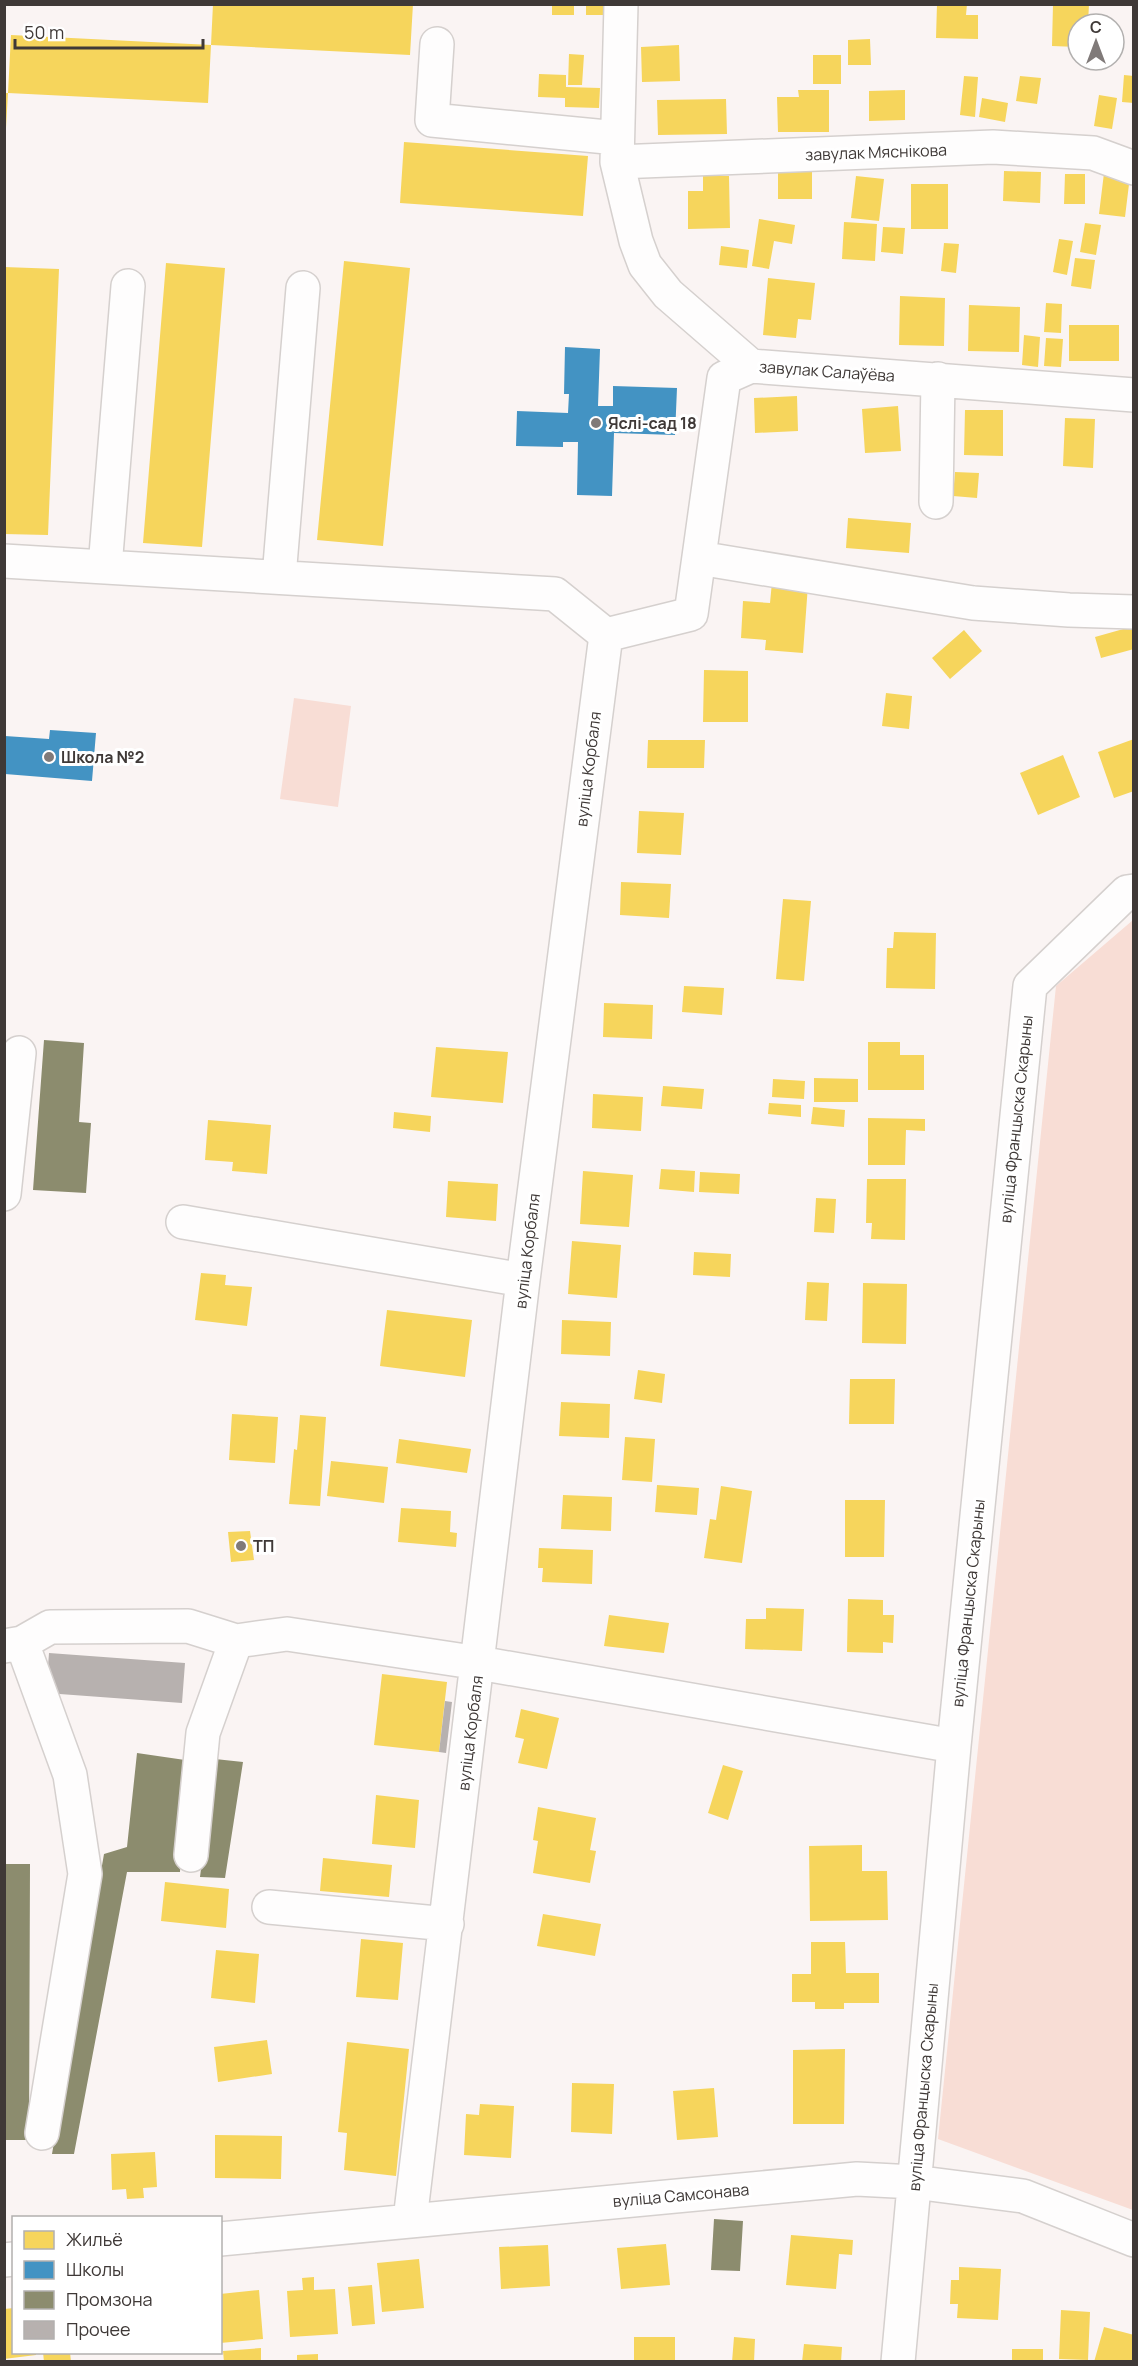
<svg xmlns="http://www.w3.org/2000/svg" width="1138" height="2366" font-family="Manrope,sans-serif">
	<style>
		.green { fill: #f8ddd5 }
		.homes { fill: #f6d55c }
		.schools { fill: #4393c3 }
		.industry { fill: #8c8c6e }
		.building { fill: #b7b1af }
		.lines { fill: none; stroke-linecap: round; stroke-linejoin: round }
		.minor-casing { stroke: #d5d0ce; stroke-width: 36 }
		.minor { stroke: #fefdfd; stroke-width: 33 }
		.poi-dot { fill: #807a79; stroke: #fff; stroke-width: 2 }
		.labels { text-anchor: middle; stroke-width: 6; stroke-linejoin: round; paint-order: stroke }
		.street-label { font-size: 16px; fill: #3f3937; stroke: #fff }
		.poi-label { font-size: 16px; font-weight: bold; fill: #3f3937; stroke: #fff; text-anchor: start }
	</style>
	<rect width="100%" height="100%" fill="#faf4f3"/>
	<!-- green -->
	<path class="green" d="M294,698L351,706L338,807L280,799Z
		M1133,920V2210L938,2139L1056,986Z"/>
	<!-- homes -->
	<path class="homes" d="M213,4H413L410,55L211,45Z
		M552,4H574V15H552Z
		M586,4H610V15H586Z
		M937,4H967L966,15H978V39L936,38Z
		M1053,4H1089L1088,24H1078V47L1052,46Z
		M11,35L211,45L208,103L8,93Z
		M870,39L871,65H848V40Z
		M679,45L680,81L642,82L641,47Z
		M569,54L584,55L582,85H568Z
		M813,55H841V84H813Z
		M539,74L566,75V87L600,88L599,108L565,107V98L538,97Z
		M1124,75L1134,76V103L1122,102Z
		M964,76L978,77L975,117L960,115Z
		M1020,76L1041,78L1037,104L1016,101Z
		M798,90H829V132H778L777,97H799Z
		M905,90V120L869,121V91Z
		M4,93H8L6,128H4Z
		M1099,95L1117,98L1112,129L1094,126Z
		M982,98L1008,103L1005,122L979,117Z
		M726,99L727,134L658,135L657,100Z
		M404,142L588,156L583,216L400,203Z
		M778,168H812V199H778Z
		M1004,171L1041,172L1040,203L1003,201Z
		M1104,173L1130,176L1125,217L1099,214Z
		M1065,174H1085V204H1064Z
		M703,176H729L730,228L688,229V191H703Z
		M856,176L884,179L879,221L851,218Z
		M911,184H948V229H911Z
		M759,219L795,225L792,244L774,241L769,269L752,266Z
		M844,222L877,224L875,261L842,259Z
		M1085,223L1101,225L1096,255L1080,252Z
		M883,227L905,228L903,254L881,252Z
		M1059,239L1073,241L1067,275L1053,272Z
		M944,243L959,244L956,273L941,271Z
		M721,246L749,250L747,268L719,265Z
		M1075,258L1095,260L1091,289L1071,286Z
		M344,261L410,268L383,546L317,540Z
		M166,263L225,268L202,547L143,543Z
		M4,267L59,269L48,535L4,534Z
		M768,278L815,283L811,320L798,319L796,338L763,335Z
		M900,296L945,298L944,346L899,345Z
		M1046,303L1062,304L1061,333L1044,332Z
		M969,305L1020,307L1019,352L968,351Z
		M1069,325H1119V361H1069Z
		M1024,335L1040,337L1038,367L1022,365Z
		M1046,338L1063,339L1061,367L1044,366Z
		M797,396L798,431L755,433L754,398Z
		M898,406L901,451L865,453L862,409Z
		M965,410H1003V456L964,455Z
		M1065,418L1095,419L1093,468L1063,466Z
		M955,472L979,473L977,498L953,496Z
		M848,518L911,523L909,553L846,548Z
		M772,582L808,585L803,653L765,650L766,640L741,638L743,601L770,603Z
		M1134,626V649L1101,658L1095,637Z
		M964,630L982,651L950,679L932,658Z
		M704,670L748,671V722H703Z
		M886,693L912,696L909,729L882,726Z
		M1134,739V791L1114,798L1098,752Z
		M648,740H705L704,768H647Z
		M1063,755L1080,797L1038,815L1020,773Z
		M639,811L684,813L681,855L637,853Z
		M621,882L671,884L669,918L620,915Z
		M783,899L811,901L804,981L776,979Z
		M894,932L936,933L935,989L886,988L887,948H893Z
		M684,986L724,988L722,1015L682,1012Z
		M604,1003L653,1005L652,1039L603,1037Z
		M868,1042H900V1055H924V1090H868Z
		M436,1047L508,1052L503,1103L431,1097Z
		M814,1078L858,1079V1102H814Z
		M773,1079L805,1081L804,1099L772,1097Z
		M663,1086L704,1089L702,1109L661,1106Z
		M593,1094L643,1097L641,1131L592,1128Z
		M769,1103L801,1105V1117L768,1114Z
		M813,1107L845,1110L844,1127L811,1124Z
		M394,1112L431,1116L430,1132L393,1128Z
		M868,1118L925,1119V1131L906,1130L905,1165H868Z
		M208,1120L271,1125L267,1174L232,1171L233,1162L205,1160Z
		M661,1169L695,1171L694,1192L659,1189Z
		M583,1171L633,1175L629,1227L580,1224Z
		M700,1172L740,1174L739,1194L699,1192Z
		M867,1179H906L905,1240L871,1239L872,1223H866Z
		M448,1181L498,1184L496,1221L446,1217Z
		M816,1198L836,1199L834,1233L814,1232Z
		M572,1241L621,1245L617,1298L568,1294Z
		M694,1252L731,1254L730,1277L693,1275Z
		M201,1273L226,1275L225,1285L252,1287L247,1326L195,1320Z
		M807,1282L829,1283L827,1321L805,1320Z
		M863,1283L907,1284L906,1344L862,1343Z
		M387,1310L472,1320L465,1377L380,1366Z
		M562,1320L611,1322L610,1356L561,1354Z
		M638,1370L665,1374L662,1403L634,1399Z
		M850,1379H895L894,1424H849Z
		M561,1402L610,1404L609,1438L559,1436Z
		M232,1414L278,1417L275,1463L229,1460Z
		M300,1415L326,1417L320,1506L289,1504L294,1449L297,1450Z
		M625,1437L655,1439L652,1482L622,1480Z
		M399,1439L471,1449L467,1473L396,1463Z
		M331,1461L388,1467L384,1503L327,1496Z
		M657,1485L699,1488L697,1515L655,1512Z
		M721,1486L752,1491L742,1563L704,1558L710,1519L716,1520Z
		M563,1495L612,1497L611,1531L561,1529Z
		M845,1500H885L884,1557H845Z
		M401,1508L451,1511L450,1532L457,1533L456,1547L398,1542Z
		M250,1531L254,1560L231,1562L228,1532Z
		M539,1548L593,1550L592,1584L542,1582L543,1568H538Z
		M848,1599L883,1600V1615H894L893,1643L883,1642V1653L847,1652Z
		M766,1608L804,1609L802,1651L745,1649L746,1619H766Z
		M609,1615L669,1623L664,1653L604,1646Z
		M382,1674L447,1682L439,1752L374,1745Z
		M521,1709L559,1718L547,1769L518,1763L524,1739L515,1737Z
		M723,1765L743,1771L728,1820L708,1813Z
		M376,1795L419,1800L415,1848L372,1844Z
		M538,1807L596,1818L590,1850L596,1851L590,1883L533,1873L538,1841L533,1840Z
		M862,1845V1871H887L888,1920L810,1921L809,1846Z
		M323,1858L392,1865L389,1897L320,1891Z
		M165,1882L229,1889L226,1928L161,1921Z
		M543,1914L601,1924L595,1956L537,1946Z
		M361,1939L403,1943L398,2000L356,1997Z
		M811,1942H845L846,1973H879V2003H844V2009H815V2002H792V1974H811Z
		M216,1950L259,1954L255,2003L211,1998Z
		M267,2040L272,2074L218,2082L214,2047Z
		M347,2042L409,2049L396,2176L344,2170L347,2133L338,2132Z
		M845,2049L844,2124H793V2050Z
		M572,2083L614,2084L612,2134L571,2132Z
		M714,2088L718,2137L677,2140L673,2091Z
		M480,2104L514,2106L511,2158L464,2155L466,2114L479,2115Z
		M215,2135L282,2136L281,2179L215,2178Z
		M155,2152L157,2187L143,2188L144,2198L127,2199L126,2189L112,2190L111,2154Z
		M791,2235L853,2240L852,2255L839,2254L836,2289L786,2285Z
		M666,2244L670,2285L621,2289L617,2248Z
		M548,2245L550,2286L501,2289L499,2247Z
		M419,2259L424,2308L382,2312L377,2263Z
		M959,2267L1001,2269L998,2320L957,2318L958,2304H950L951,2280H959Z
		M314,2277V2290L335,2289L338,2334L290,2337L287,2291L303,2290L302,2278Z
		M372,2285L375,2324L352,2326L348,2287Z
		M259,2290L263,2339L220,2343V2294Z
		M14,2308V2352H36V2355L4,2359V2309Z
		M1061,2310L1090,2312L1088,2360L1059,2359Z
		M1104,2327L1134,2335V2362H1094Z
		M634,2337H675V2360H634Z
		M734,2337L755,2339L754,2362H732Z
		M804,2344L842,2347L841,2362H802Z
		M261,2348V2362H224L223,2351Z
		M1012,2349H1043V2362H1012Z
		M43,2352H70L71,2362H44Z
		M318,2354V2362H297V2355Z"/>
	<!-- schools -->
	<path class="schools" d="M565,347L600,349L598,406H613V386L677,388L675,435L614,433L612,496L577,495L578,442H563V447L516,446L517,411L568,413L569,394H564Z
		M50,730L96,733L92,781L5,774V736L49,739Z"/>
	<!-- industry -->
	<path class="industry" d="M44,1040L84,1043L79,1122L91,1123L86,1193L33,1190Z
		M137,1753L185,1760L180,1872H127L74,2154H52L104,1854L127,1847Z
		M215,1759L243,1762L225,1878L200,1877Z
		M4,1864H30L29,2140H4Z
		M714,2219L743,2221L740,2271L711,2270Z"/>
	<!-- building -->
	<path class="building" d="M49,1653L185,1663L182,1703L46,1693Z
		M445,1701L452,1702L446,1753L439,1752Z"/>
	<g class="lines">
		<defs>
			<path id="minor" d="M621,4L617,162L636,241L645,265L668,294L751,366L1134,395
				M437,44L432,120L617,138
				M617,162L993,147L1093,153L1134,168
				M936,502L938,379
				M699,558L973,603L1069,610L1134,612
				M4,561L555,594L606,635
				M105,567L128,286
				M279,577L303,288
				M4,1194L19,1053
				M183,1222L523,1280
				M22,1643L70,1775L85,1874L42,2133
				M4,1646L22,1643L50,1627L188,1626L236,1641
				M191,1855L203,1733L236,1641L287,1634L479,1663L954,1746
				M269,1907L447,1924
				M410,2220L523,1280L606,635L691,614L724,378L751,366
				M220,2239L857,2179L914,2182L1023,2196L1134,2240
				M4,2260L14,2259
				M898,2362L954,1746L1030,986L1127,892L1134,891"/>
		</defs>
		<!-- minor casing -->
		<use href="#minor" class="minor-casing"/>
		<!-- minor -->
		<use href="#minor" class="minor"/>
	</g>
	<!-- markers -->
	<g class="poi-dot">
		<circle cx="596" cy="423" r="6"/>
		<circle cx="49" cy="757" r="6"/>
		<circle cx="241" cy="1546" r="6"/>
	</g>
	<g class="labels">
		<!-- street labels -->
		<g class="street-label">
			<text transform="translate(876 152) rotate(-2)" y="6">завулак Мяснікова</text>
			<text transform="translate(827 371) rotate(4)" y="6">завулак Салаўёва</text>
			<text transform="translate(588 769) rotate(-83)" y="6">вуліца Корбаля</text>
			<text transform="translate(1016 1119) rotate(-84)" y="6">вуліца Францыска Скарыны</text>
			<text transform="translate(527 1251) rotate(-83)" y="6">вуліца Корбаля</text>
			<text transform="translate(968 1603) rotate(-84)" y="6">вуліца Францыска Скарыны</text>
			<text transform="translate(470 1733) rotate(-83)" y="6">вуліца Корбаля</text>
			<text transform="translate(923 2087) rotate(-85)" y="6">вуліца Францыска Скарыны</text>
			<text transform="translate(681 2195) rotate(-5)" y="6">вуліца Самсонава</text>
		</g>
		<!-- poi labels -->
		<g class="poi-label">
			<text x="608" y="429">Яслі-сад 18</text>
			<text x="61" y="763">Школа №2</text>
			<text x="253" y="1552">ТП</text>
		</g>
	</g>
	<!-- border -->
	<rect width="1138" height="2366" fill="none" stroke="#3f3937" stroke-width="12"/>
	<!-- legend -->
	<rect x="12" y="2216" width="210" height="138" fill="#ffffff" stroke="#b2b0af" stroke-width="1.5"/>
	<rect x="24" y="2231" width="30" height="18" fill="#f6d55c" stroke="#b2b0af" stroke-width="1.5"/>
	<text x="66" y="2246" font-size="18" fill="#3f3937">Жильё</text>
	<rect x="24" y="2261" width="30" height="18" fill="#4393c3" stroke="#b2b0af" stroke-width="1.5"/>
	<text x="66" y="2276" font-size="18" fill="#3f3937">Школы</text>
	<rect x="24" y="2291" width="30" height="18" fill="#8c8c6e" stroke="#b2b0af" stroke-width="1.5"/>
	<text x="66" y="2306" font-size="18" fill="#3f3937">Промзона</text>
	<rect x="24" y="2321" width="30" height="18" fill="#b7b1af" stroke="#b2b0af" stroke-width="1.5"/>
	<text x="66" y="2336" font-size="18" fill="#3f3937">Прочее</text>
	<!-- north arrow -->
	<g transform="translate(1096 42)"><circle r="28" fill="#ffffff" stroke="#b2b0af" stroke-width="1.5"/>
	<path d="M0-4.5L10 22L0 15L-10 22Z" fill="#807a79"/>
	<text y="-9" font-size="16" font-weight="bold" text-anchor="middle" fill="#3f3937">С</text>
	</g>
	<!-- scale -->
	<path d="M15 39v9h188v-9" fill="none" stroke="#3f3937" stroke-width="3"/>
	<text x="24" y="39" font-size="18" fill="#3f3937" stroke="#ffffff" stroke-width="4.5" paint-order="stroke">50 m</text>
</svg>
